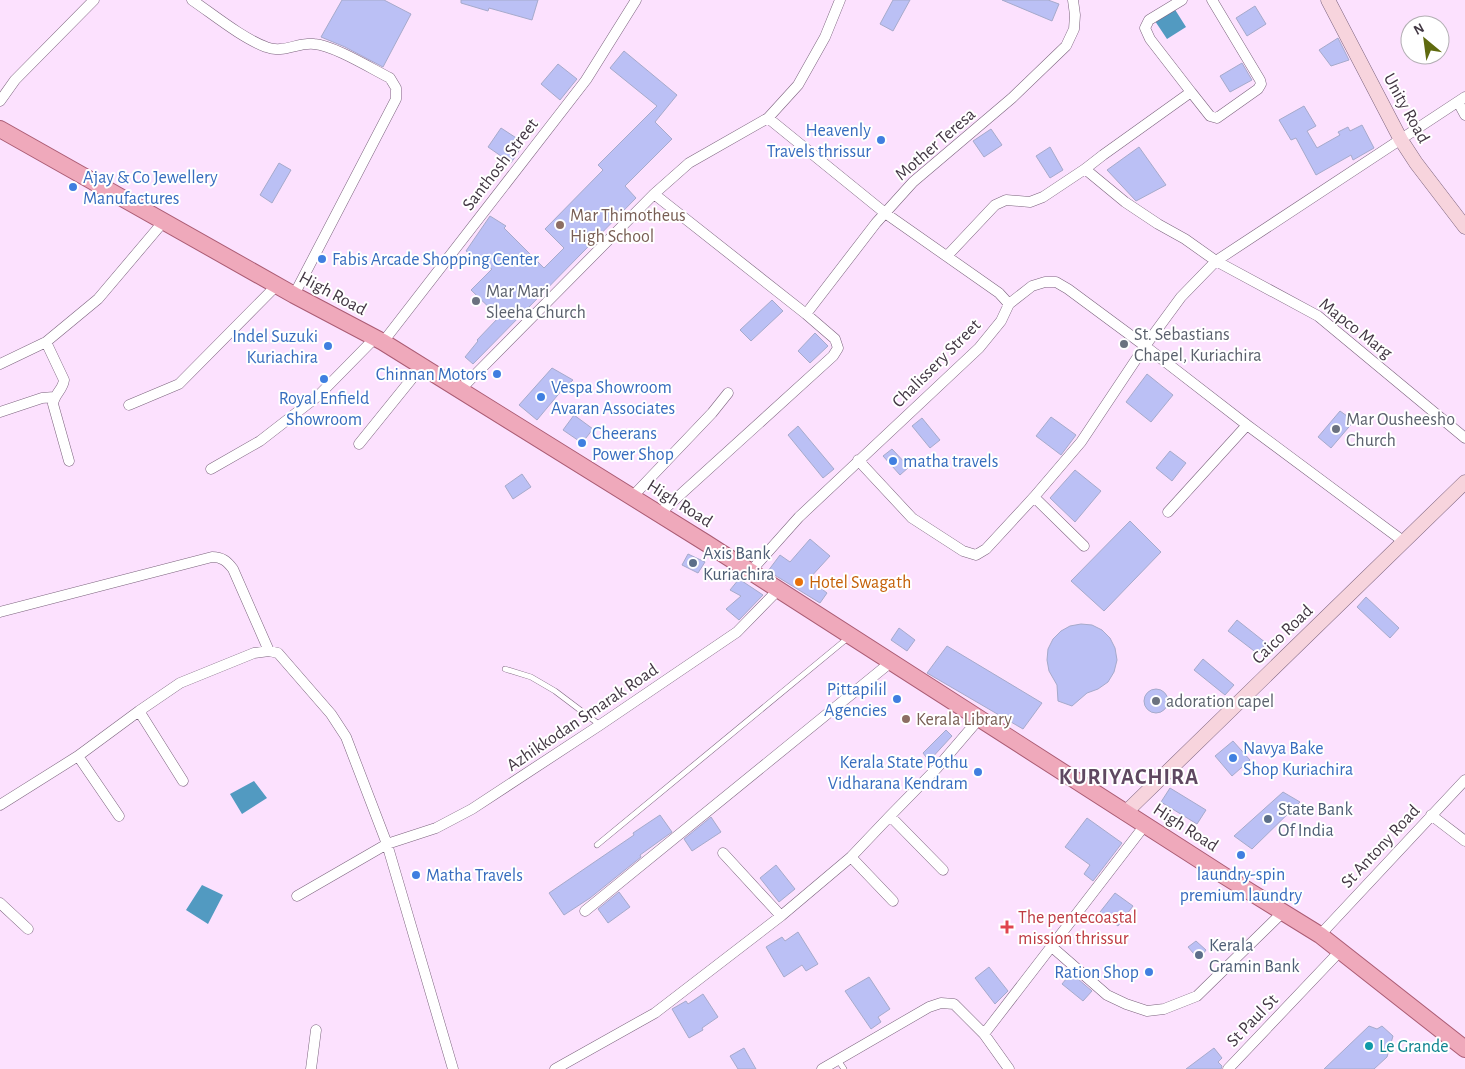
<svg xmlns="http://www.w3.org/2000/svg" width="1465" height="1069" font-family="'Alegreya Sans',sans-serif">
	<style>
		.water { fill: #529ac1 }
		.building { fill: #bbc0f5; stroke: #a6aacb }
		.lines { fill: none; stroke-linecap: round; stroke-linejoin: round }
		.lane-casing { stroke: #7b637d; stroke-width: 6 }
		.street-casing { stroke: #7b637d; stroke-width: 11 }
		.secondary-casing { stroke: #7b637d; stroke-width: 15 }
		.primary-casing { stroke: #ab5c74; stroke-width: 18 }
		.lane { stroke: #fff; stroke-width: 5 }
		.street { stroke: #fff; stroke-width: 10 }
		.secondary { stroke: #f7d4dd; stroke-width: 14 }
		.primary { stroke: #efa9bb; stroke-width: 16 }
		.shop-dot { fill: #3f7fe0; stroke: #fff; stroke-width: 2 }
		.education-dot { fill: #8d6e63; stroke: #fff; stroke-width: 2 }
		.worship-dot { fill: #6b7280; stroke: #fff; stroke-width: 2 }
		.service-dot { fill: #5c6f8a; stroke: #fff; stroke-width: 2 }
		.food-dot { fill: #e8710a; stroke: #fff; stroke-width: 2 }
		.health-dot { fill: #e0444e; stroke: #fff; stroke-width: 2 }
		.culture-dot { fill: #0f9aa8; stroke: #fff; stroke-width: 2 }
		.labels { text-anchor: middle; stroke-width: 4; stroke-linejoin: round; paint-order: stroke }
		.street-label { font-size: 18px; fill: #423743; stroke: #fff }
		.shop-label { font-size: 18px; fill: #366cbe; stroke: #fff; text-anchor: start }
		.education-label { font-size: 18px; fill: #785e54; stroke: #fff; text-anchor: start }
		.worship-label { font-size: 18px; fill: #5b616d; stroke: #fff; text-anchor: start }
		.service-label { font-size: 18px; fill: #4e5e75; stroke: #fff; text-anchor: start }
		.food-label { font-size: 18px; fill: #c56008; stroke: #fff; text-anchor: start }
		.health-label { font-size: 18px; fill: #be3a42; stroke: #fff; text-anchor: start }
		.culture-label { font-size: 18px; fill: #0d838f; stroke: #fff; text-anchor: start }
		.district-label { font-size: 22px; font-weight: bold; letter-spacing: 1px; fill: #5f4861; stroke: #fff }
	</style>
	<rect width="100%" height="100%" fill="#fce1fe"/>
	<!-- water -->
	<path class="water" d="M1174,8L1186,27L1167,39L1155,21Z
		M254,781L267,798L242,814L230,794Z
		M202,885L223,895L208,924L186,910Z"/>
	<!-- building -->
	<path class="building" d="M342,0H384L411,14L383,67L345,47L321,37Z
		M461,0H538L532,20L489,8L488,11L461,3Z
		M893,0H910L893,31L880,24Z
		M1002,0H1048L1059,4L1052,21Z
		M1255,6L1266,24L1247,36L1236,18Z
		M1338,38L1349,60L1331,66L1319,50Z
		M624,51L677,95L655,122L672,139L625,186L636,198L473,364L465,357L478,341L477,340L499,317L471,290L492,269L466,251L490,216L506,226L504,228L544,268L564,248L545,229L603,170L598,165L657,106L610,68Z
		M1242,63L1252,80L1230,92L1220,76Z
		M558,64L577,79L560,100L541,84Z
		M1304,106L1316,126L1307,131L1317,148L1340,135L1338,132L1348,127L1350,131L1362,125L1374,148L1353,160L1351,155L1316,175L1296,138L1291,140L1279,120Z
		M501,128L524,143L511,163L488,147Z
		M991,129L1002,145L984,157L973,141Z
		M1050,147L1063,170L1050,178L1036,156Z
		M1139,147L1166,185L1136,201L1107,170Z
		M279,163L291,170L272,203L260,195Z
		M772,300L783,311L751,341L740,330Z
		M815,333L828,346L810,363L798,351Z
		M552,368L573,380L562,390L537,420L519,405Z
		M1147,374L1173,395L1151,422L1126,402Z
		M1340,411L1354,421L1331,448L1318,437Z
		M574,415L593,429L582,443L563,430Z
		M1051,417L1076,435L1061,455L1036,436Z
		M922,418L940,440L930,448L912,426Z
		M798,426L834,469L823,478L788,435Z
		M892,449L909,467L900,475L883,456Z
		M1170,451L1186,463L1172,481L1156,468Z
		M1075,470L1101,491L1075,522L1050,498Z
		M522,474L531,487L513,499L505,486Z
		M1130,521L1161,552L1104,611L1071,581Z
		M810,539L830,556L809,579L827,593L820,603L768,571L780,555L790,562Z
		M688,554L705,562L698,573L682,565Z
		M739,579L763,595L739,620L726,609L741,596L730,590Z
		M1366,597L1399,628L1390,638L1357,607Z
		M1237,620L1266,643L1258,654L1228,631Z
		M1081,624L1092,625L1102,630L1110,638L1115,648L1117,660L1114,672L1108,682L1098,689L1087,693L1072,706L1058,701L1057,685L1049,671L1047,660L1048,649L1053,639L1061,631L1070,626Z
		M899,628L915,640L907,651L891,640Z
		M947,646L1042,703L1023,729L927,673Z
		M1203,659L1234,685L1225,695L1194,670Z
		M1144 701a12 12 0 1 1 24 0a12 12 0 1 1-24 0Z
		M946,730L952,736L929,761L923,753Z
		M1233,741L1250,760L1232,776L1215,756Z
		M1170,788L1206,810L1197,824L1161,802Z
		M1283,792L1300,802L1252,849L1234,836Z
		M660,815L672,832L640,855L641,857L590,898L564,915L549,893L634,835L633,833Z
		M711,817L721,832L692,851L684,839Z
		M1087,818L1122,843L1093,881L1084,874L1090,865L1065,847Z
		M776,865L795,889L779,902L760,878Z
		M619,892L630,907L608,923L598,909Z
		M1115,893L1133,906L1118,926L1100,912Z
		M798,932L818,964L806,971L802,965L784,977L766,947L782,937L785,941Z
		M1196,941L1206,950L1199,960L1188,947Z
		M989,967L1008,991L995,1004L975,978Z
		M1071,973L1092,991L1083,1001L1062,984Z
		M869,977L890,1009L878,1017L881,1022L871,1029L845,991Z
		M703,994L718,1017L702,1028L703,1030L689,1038L672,1009L686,1001L688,1004Z
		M1369,1026L1377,1029L1382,1026L1393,1036L1387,1057L1374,1069H1324Z
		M744,1048L756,1069H738L730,1056Z
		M1214,1048L1222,1058L1218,1062L1222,1066L1221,1069H1186Z"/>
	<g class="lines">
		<defs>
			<path id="lane" d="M505,669L531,677L555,691L600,725
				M597,845L849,637
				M838,1060L844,1069"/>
			<path id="street" d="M192,0C214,15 242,38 266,47C283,54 298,42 314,44C333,45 372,69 390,78L396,88V99L294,295
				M1191,92L1210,116L1217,118L1258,89L1261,84L1260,80L1212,0
				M0,101L15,80L94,0
				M1458,102L1465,115
				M768,118L885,213L999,293L1009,304
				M1085,169L1125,202L1158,224L1185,239L1216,261L1318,316L1465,438
				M654,194L806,314L835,339L838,348L833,356L659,514
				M947,256L995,205L1006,200L1030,202L1043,197L1085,169L1103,155L1191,92L1150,39L1145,28L1149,20L1182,0
				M806,314L876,223L913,182L1012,98L1066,46L1074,29L1075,15L1073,0
				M383,342L586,80L636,0
				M0,364L46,342
				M460,390L654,194L689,163L768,118L798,85L825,37L840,0
				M129,405L179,384L277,285
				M0,412L42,398L54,397
				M359,444L422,366
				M69,461L53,404C54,394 63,390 64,380L46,342L98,299L164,221
				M211,469L260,441L318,396L375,338
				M632,497L712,413L728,393
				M1034,497L1084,546
				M1168,512L1247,425
				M1403,541L1247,425L1145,346L1181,297L1216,261L1465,97
				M750,572L799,517L979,348L1001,321L1009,304L1032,286L1045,282H1056L1068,289L1145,346L1081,442L1034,497L986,549L976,555L963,551L912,518L858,460
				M0,612L212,557C222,557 227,561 233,569L269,651
				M139,711L183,781
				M78,756L119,816
				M0,805L78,756L139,711L180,683L254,653L269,651L278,653L331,714L346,737L387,844L453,1069
				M1431,815L1465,841
				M890,816L943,870
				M723,853L781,916
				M851,857L893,901
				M297,896L387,844L436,828L472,809L600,725L737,632L778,590
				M0,903L28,929
				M585,911L891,662
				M1320,935L1465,780
				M1052,947L1107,995L1126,1004L1147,1011L1164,1009L1197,996L1283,912
				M984,1034L1009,1069
				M311,1069L316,1030
				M555,1069L655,1013L781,916L851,857L890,816L937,768L979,719
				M822,1069L929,1007L941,1003L954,1004L984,1034L1145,825
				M1228,1069L1341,950"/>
			<path id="secondary" d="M1328,0L1401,140L1416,163L1465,227
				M1125,813L1465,482"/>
			<path id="primary" d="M0,129L294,295L383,342L706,543L1223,875L1320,935L1465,1049"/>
		</defs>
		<!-- lane casing -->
		<use href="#lane" class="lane-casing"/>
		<!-- street casing -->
		<use href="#street" class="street-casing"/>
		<!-- secondary casing -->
		<use href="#secondary" class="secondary-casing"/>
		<!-- primary casing -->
		<use href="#primary" class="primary-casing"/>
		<!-- lane -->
		<use href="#lane" class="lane"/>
		<!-- street -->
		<use href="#street" class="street"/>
		<!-- secondary -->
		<use href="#secondary" class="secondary"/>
		<!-- primary -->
		<use href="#primary" class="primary"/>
	</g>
	<!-- markers -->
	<g class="shop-dot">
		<circle cx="881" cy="140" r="5"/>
		<circle cx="73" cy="187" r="5"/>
		<circle cx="322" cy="259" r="5"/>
		<circle cx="328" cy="346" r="5"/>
		<circle cx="497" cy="374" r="5"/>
		<circle cx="324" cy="379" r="5"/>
		<circle cx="541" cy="397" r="5"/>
		<circle cx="582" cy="443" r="5"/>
		<circle cx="893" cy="461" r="5"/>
		<circle cx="897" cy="699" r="5"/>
		<circle cx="1233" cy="758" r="5"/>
		<circle cx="978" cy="772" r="5"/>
		<circle cx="1241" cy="855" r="5"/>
		<circle cx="416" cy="875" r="5"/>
		<circle cx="1149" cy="972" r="5"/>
	</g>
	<g class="education-dot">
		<circle cx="560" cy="225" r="5"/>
		<circle cx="906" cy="719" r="5"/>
	</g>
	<g class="worship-dot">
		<circle cx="476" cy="301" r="5"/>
		<circle cx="1124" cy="344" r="5"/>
		<circle cx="1336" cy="429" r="5"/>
		<circle cx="1156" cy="701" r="5"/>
	</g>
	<g class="service-dot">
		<circle cx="693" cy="563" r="5"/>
		<circle cx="1268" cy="819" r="5"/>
		<circle cx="1199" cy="955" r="5"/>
	</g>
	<circle class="food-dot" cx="799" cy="582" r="5"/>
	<path class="health-dot" d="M1004.5 919.5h5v5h5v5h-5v5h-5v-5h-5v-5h5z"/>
	<circle class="culture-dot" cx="1369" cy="1046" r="5"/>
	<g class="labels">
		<!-- street labels -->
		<g class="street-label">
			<text transform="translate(1407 108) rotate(61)" y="6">Unity Road</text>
			<text transform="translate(935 144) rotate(-41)" y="6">Mother Teresa</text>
			<text transform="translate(500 164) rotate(-52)" y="6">Santhosh Street</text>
			<text transform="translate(333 293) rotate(28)" y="6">High Road</text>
			<text transform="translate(1356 328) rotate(38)" y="6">Mapco Marg</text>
			<text transform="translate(936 363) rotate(-45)" y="6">Chalissery Street</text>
			<text transform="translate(680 503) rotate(32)" y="6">High Road</text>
			<text transform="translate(1282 634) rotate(-44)" y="6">Caico Road</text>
			<text transform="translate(582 717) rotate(-34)" y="6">Azhikkodan Smarak Road</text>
			<text transform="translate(1186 827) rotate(33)" y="6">High Road</text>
			<text transform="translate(1380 846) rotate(-47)" y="6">St Antony Road</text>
			<text transform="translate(1252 1020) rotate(-46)" y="6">St Paul St</text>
		</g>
		<!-- shop labels -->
		<g class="shop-label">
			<text x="871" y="136" text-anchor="end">Heavenly<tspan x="871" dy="21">Travels thrissur</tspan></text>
			<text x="83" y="183">Ajay &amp; Co Jewellery<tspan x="83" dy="21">Manufactures</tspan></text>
			<text x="332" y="265">Fabis Arcade Shopping Center</text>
			<text x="318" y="342" text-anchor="end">Indel Suzuki<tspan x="318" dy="21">Kuriachira</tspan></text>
			<text x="487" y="380" text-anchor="end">Chinnan Motors</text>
			<text x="551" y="393">Vespa Showroom<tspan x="551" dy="21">Avaran Associates</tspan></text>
			<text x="324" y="404" text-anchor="middle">Royal Enfield<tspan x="324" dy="21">Showroom</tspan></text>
			<text x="592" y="439">Cheerans<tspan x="592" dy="21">Power Shop</tspan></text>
			<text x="903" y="467">matha travels</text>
			<text x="887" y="695" text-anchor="end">Pittapilil<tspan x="887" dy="21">Agencies</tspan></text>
			<text x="1243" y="754">Navya Bake<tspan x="1243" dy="21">Shop Kuriachira</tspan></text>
			<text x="968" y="768" text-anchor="end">Kerala State Pothu<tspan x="968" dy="21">Vidharana Kendram</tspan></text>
			<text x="1241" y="880" text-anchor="middle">laundry-spin<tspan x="1241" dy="21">premium laundry</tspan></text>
			<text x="426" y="881">Matha Travels</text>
			<text x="1139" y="978" text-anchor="end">Ration Shop</text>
		</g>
		<!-- education labels -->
		<g class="education-label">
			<text x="570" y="221">Mar Thimotheus<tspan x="570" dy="21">High School</tspan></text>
			<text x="916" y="725">Kerala Library</text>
		</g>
		<!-- worship labels -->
		<g class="worship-label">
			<text x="486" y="297">Mar Mari<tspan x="486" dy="21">Sleeha Church</tspan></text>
			<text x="1134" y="340">St. Sebastians<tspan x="1134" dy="21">Chapel, Kuriachira</tspan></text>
			<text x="1346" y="425">Mar Ousheesho<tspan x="1346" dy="21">Church</tspan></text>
			<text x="1166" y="707">adoration capel</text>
		</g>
		<!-- service labels -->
		<g class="service-label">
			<text x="703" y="559">Axis Bank<tspan x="703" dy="21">Kuriachira</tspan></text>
			<text x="1278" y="815">State Bank<tspan x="1278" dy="21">Of India</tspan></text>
			<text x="1209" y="951">Kerala<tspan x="1209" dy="21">Gramin Bank</tspan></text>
		</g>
		<!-- food labels -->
		<g class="food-label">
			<text x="809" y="588">Hotel Swagath</text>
		</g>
		<!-- health labels -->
		<g class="health-label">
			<text x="1018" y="923">The pentecoastal<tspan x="1018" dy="21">mission thrissur</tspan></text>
		</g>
		<!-- culture labels -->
		<g class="culture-label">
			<text x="1379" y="1052">Le Grande</text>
		</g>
		<!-- district labels -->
		<g class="district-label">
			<text x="1129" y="784">KURIYACHIRA</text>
		</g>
	</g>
	<!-- north arrow -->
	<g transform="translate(1425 40) rotate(331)"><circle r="24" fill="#ffffff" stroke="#b3afb4"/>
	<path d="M0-4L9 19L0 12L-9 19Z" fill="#5f6a0f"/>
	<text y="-8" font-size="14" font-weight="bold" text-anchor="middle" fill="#423743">N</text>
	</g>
</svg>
